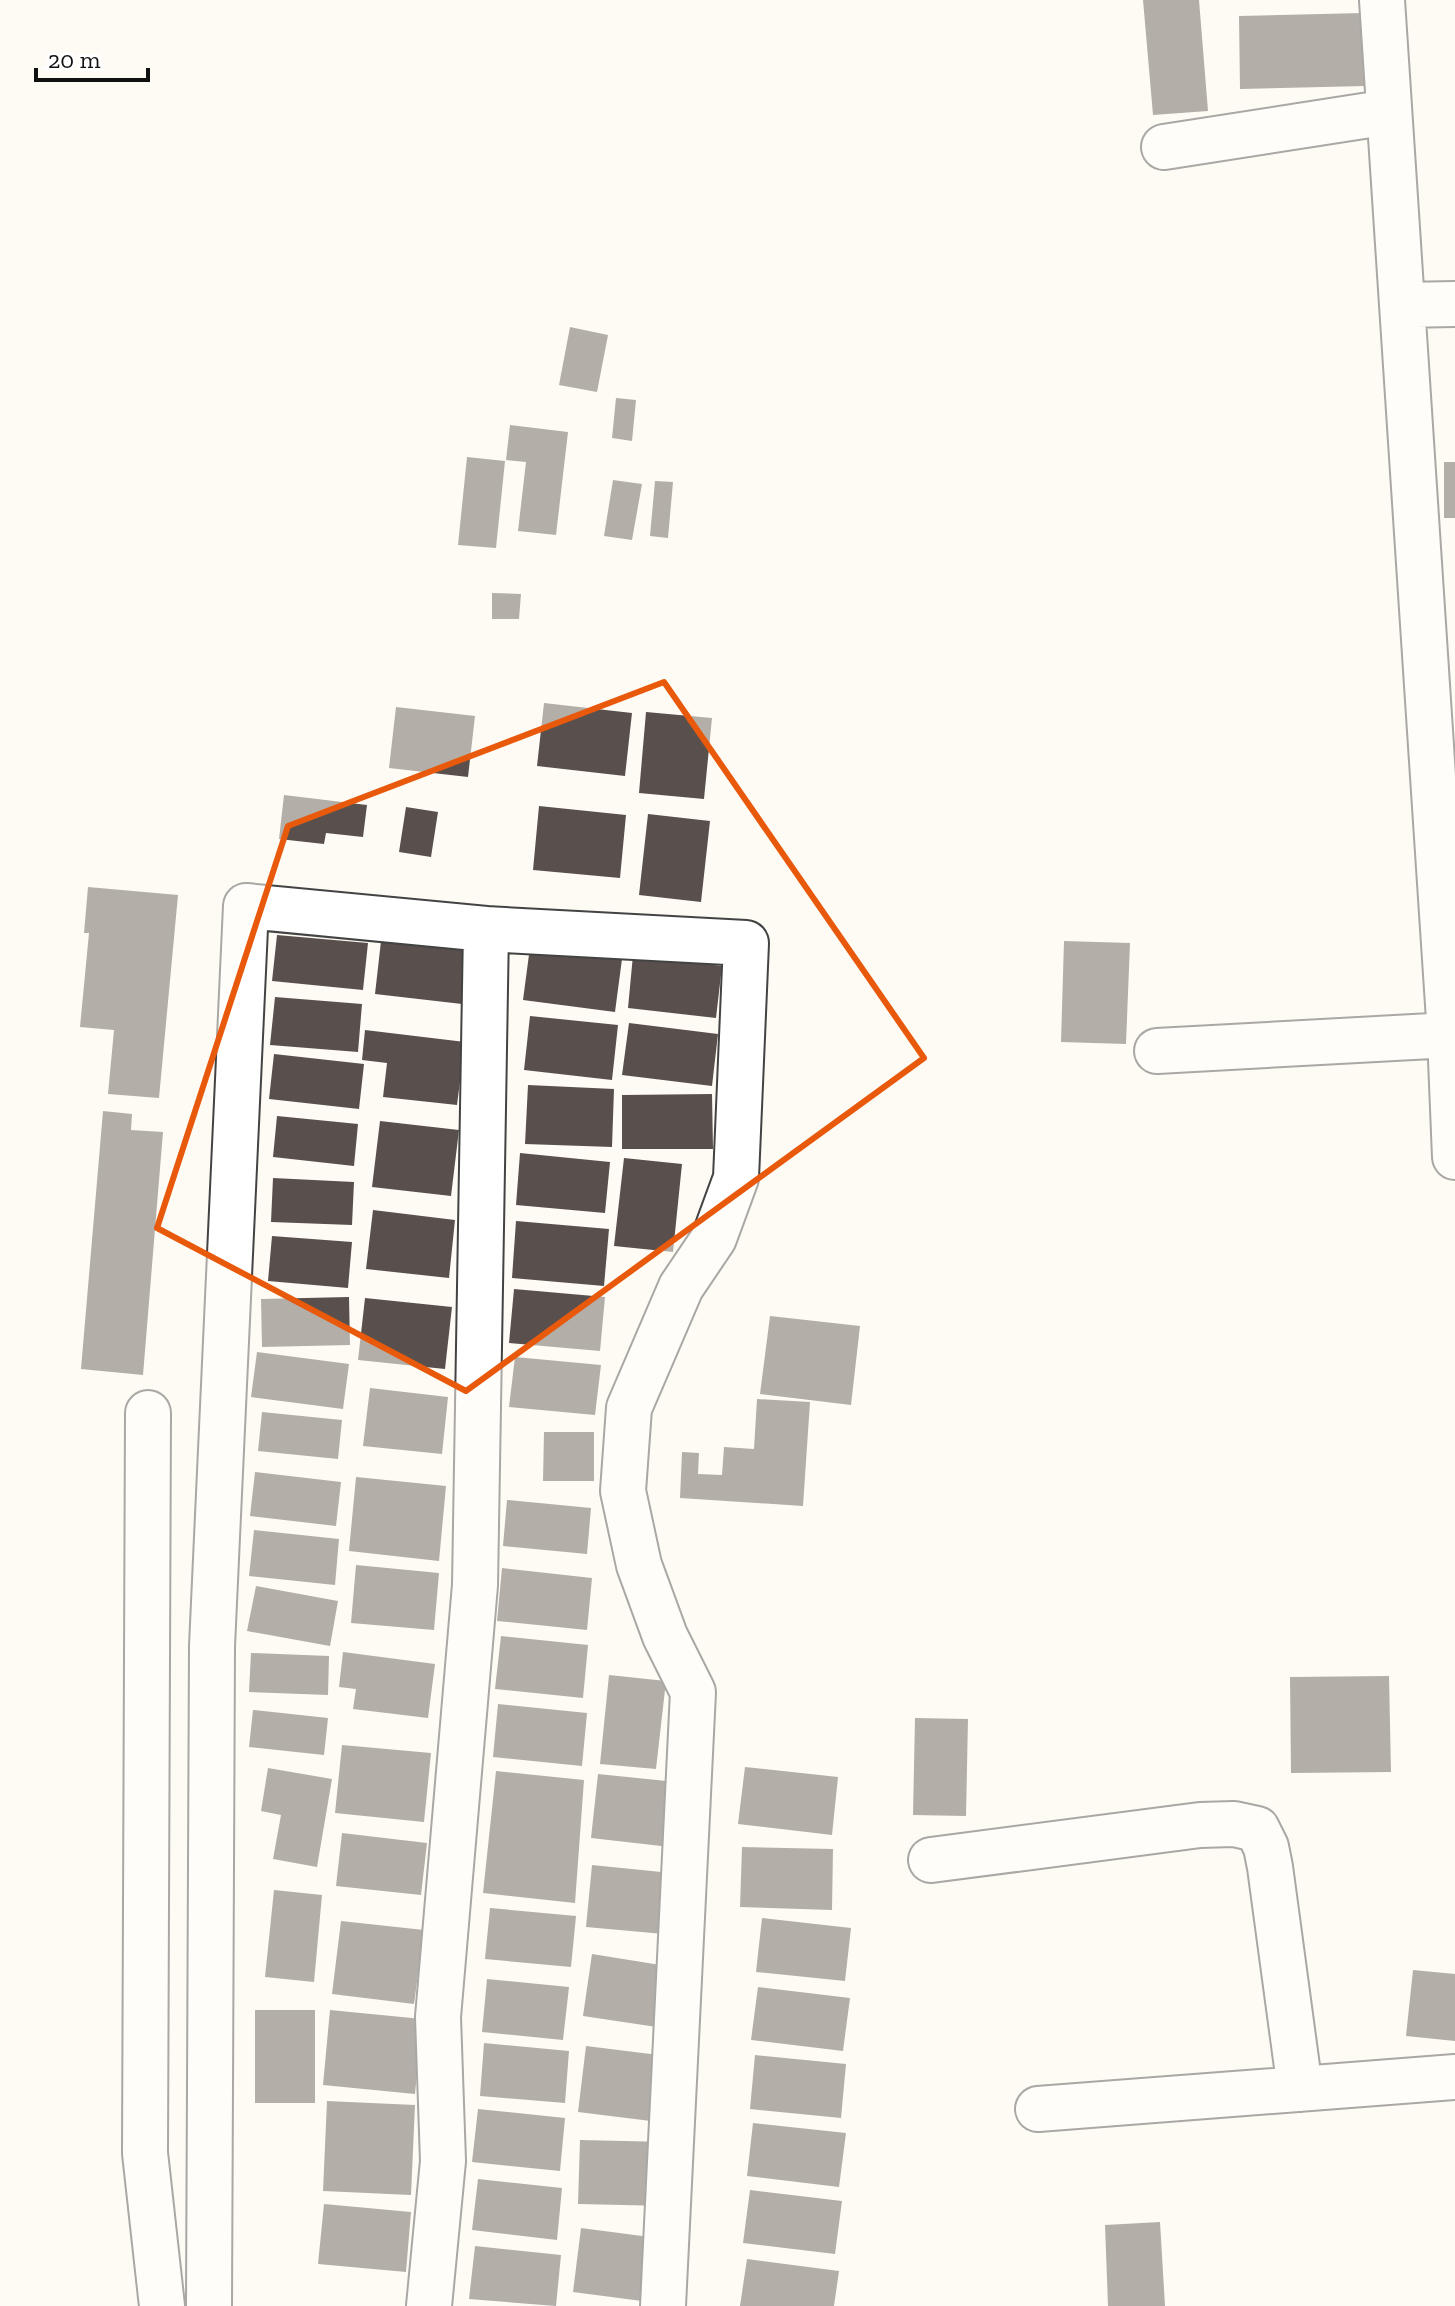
<svg xmlns="http://www.w3.org/2000/svg" width="1455" height="2306" font-family="'Zilla Slab',serif">
	<style>
		.building { fill: #59504d }
		.lines { fill: none; stroke-linecap: round; stroke-linejoin: round }
		.minor-casing { stroke: #434343; stroke-width: 48 }
		.minor { stroke: #fff; stroke-width: 44 }
		.marked { fill: none; stroke: #e8590c; stroke-width: 6; stroke-linejoin: round }
	</style>
	<rect width="100%" height="100%" fill="#fefbf4"/>
	<!-- building -->
	<path class="building" d="M1143,0H1199L1208,111L1153,115Z
		M1363,13L1365,86L1240,89L1239,16Z
		M570,327L608,335L597,392L559,385Z
		M616,398L636,400L632,441L612,438Z
		M510,425L568,432L556,535L518,531L526,462L506,460Z
		M467,457L505,461L496,548L458,545Z
		M1444,462H1455V518H1444Z
		M613,480L642,484L632,540L604,536Z
		M655,481L673,482L668,538L650,536Z
		M492,593L521,594L519,619H492Z
		M544,703L632,713L625,776L537,766Z
		M396,707L475,716L468,777L389,768Z
		M646,712L712,718L704,799L639,793Z
		M284,795L367,805L363,837L326,833L324,844L279,839Z
		M539,806L626,815L620,878L533,870Z
		M406,807L438,812L431,857L399,852Z
		M648,814L710,821L701,902L639,895Z
		M88,887L178,895L159,1098L108,1094L114,1030L80,1027L89,933H84Z
		M277,935L368,943L363,990L272,981Z
		M381,941L467,950L462,1004L375,994Z
		M1064,941L1130,943L1126,1044L1061,1042Z
		M530,947L622,959L615,1012L523,1000Z
		M633,955L722,966L716,1018L628,1008Z
		M275,997L362,1004L358,1052L270,1045Z
		M530,1016L618,1025L612,1080L524,1070Z
		M629,1023L718,1034L712,1086L622,1075Z
		M365,1030L465,1042L457,1105L383,1097L387,1063L362,1060Z
		M274,1054L364,1064L359,1109L269,1099Z
		M528,1085L614,1089L612,1147L525,1144Z
		M712,1094L713,1149H622V1095Z
		M103,1111L132,1114L131,1130L163,1132L143,1375L81,1369Z
		M277,1116L358,1124L354,1166L273,1157Z
		M380,1121L459,1130L451,1196L372,1187Z
		M520,1153L610,1162L605,1213L516,1205Z
		M624,1158L682,1164L673,1252L614,1246Z
		M273,1178L354,1182L352,1225L271,1222Z
		M373,1210L455,1220L449,1278L366,1269Z
		M516,1221L609,1229L604,1286L512,1278Z
		M272,1236L352,1242L348,1288L268,1281Z
		M514,1289L605,1297L600,1351L509,1343Z
		M349,1297L350,1345L262,1347L261,1299Z
		M365,1298L452,1307L445,1369L358,1360Z
		M770,1316L860,1326L851,1405L760,1394Z
		M257,1352L349,1364L343,1409L251,1397Z
		M515,1357L601,1365L595,1415L509,1407Z
		M370,1388L448,1397L442,1454L363,1446Z
		M757,1399L810,1402L803,1506L680,1498L682,1452L699,1453L698,1474L722,1475L724,1447L754,1449Z
		M262,1412L342,1420L338,1459L258,1451Z
		M544,1432H594V1481H543Z
		M255,1472L341,1482L336,1526L250,1516Z
		M356,1477L446,1486L439,1561L349,1551Z
		M507,1500L591,1508L587,1554L503,1546Z
		M254,1530L339,1539L335,1585L249,1576Z
		M356,1565L439,1573L434,1630L351,1623Z
		M502,1568L592,1578L587,1630L497,1621Z
		M256,1586L338,1601L330,1646L247,1631Z
		M501,1636L588,1645L583,1698L495,1689Z
		M343,1652L435,1664L428,1718L353,1709L356,1689L339,1687Z
		M251,1653L329,1656L328,1695L249,1692Z
		M609,1675L666,1681L656,1769L600,1764Z
		M1389,1676L1391,1772L1291,1773L1290,1677Z
		M498,1704L587,1713L582,1766L493,1757Z
		M253,1710L328,1718L324,1755L249,1747Z
		M915,1718L968,1719L966,1816L913,1815Z
		M342,1745L431,1753L424,1822L335,1813Z
		M745,1767L838,1777L832,1835L738,1824Z
		M268,1768L332,1779L317,1867L273,1859L281,1815L261,1811Z
		M496,1771L584,1780L575,1903L483,1893Z
		M598,1774L686,1783L679,1848L591,1838Z
		M342,1833L427,1843L421,1895L336,1886Z
		M742,1847L833,1849L832,1910L740,1907Z
		M592,1865L681,1874L675,1935L586,1927Z
		M274,1890L322,1895L314,1982L265,1977Z
		M490,1908L576,1916L571,1967L485,1959Z
		M762,1918L851,1928L845,1981L756,1972Z
		M341,1921L424,1930L414,2004L332,1994Z
		M592,1954L679,1968L670,2029L583,2016Z
		M1413,1970L1455,1974V2041L1406,2036Z
		M487,1979L569,1987L563,2040L482,2032Z
		M758,1987L850,1998L843,2051L751,2040Z
		M255,2010H315V2103H255Z
		M330,2010L422,2019L415,2094L323,2085Z
		M484,2043L569,2051L565,2103L480,2096Z
		M586,2046L675,2057L667,2123L578,2112Z
		M755,2055L846,2064L841,2118L750,2109Z
		M327,2101L415,2105L411,2195L323,2191Z
		M478,2109L565,2118L560,2171L472,2162Z
		M753,2123L846,2133L839,2187L747,2176Z
		M580,2140L668,2142L667,2206L578,2204Z
		M478,2179L562,2188L557,2240L472,2230Z
		M750,2190L842,2201L835,2254L743,2243Z
		M324,2204L411,2212L406,2272L318,2264Z
		M1160,2222L1165,2306H1108L1105,2225Z
		M581,2228L665,2239L657,2303L573,2292Z
		M475,2246L561,2255L556,2306L469,2299Z
		M747,2259L839,2271L834,2306H740Z"/>
	<g class="lines">
		<defs>
			<path id="minor" d="M1382,0L1450,1035L1455,1157
				M1164,147L1389,112
				M1403,305L1455,304
				M1157,1051L1450,1035
				M148,1413L145,2153L162,2306
				M931,1860L1200,1825L1234,1824L1257,1829L1266,1847L1270,1867L1300,2089
				M1038,2109L1455,2077
				M209,2306L212,1646L246,906L486,929
				M429,2306L443,2161L438,2017L475,1585L486,929L746,943L736,1178L714,1238L681,1287L629,1408L623,1491L639,1565L665,1636L693,1692L663,2306"/>
		</defs>
		<!-- minor casing -->
		<use href="#minor" class="minor-casing"/>
		<!-- minor -->
		<use href="#minor" class="minor"/>
	</g>
	<!-- marked area -->
	<path d="M0 0H1455V2306H0ZM664,682L924,1058L466,1391L157,1228L288,826Z" fill="#fefbf4" fill-opacity=".55" fill-rule="evenodd"/>
	<path class="marked" d="M664,682L924,1058L466,1391L157,1228L288,826Z"/>
	<!-- scale -->
	<path d="M36 68v12h112v-12" fill="none" stroke="#101010" stroke-width="4"/>
	<text x="48" y="68" font-size="24" fill="#101010" stroke="#ffffff" stroke-width="6" paint-order="stroke">20 m</text>
</svg>
